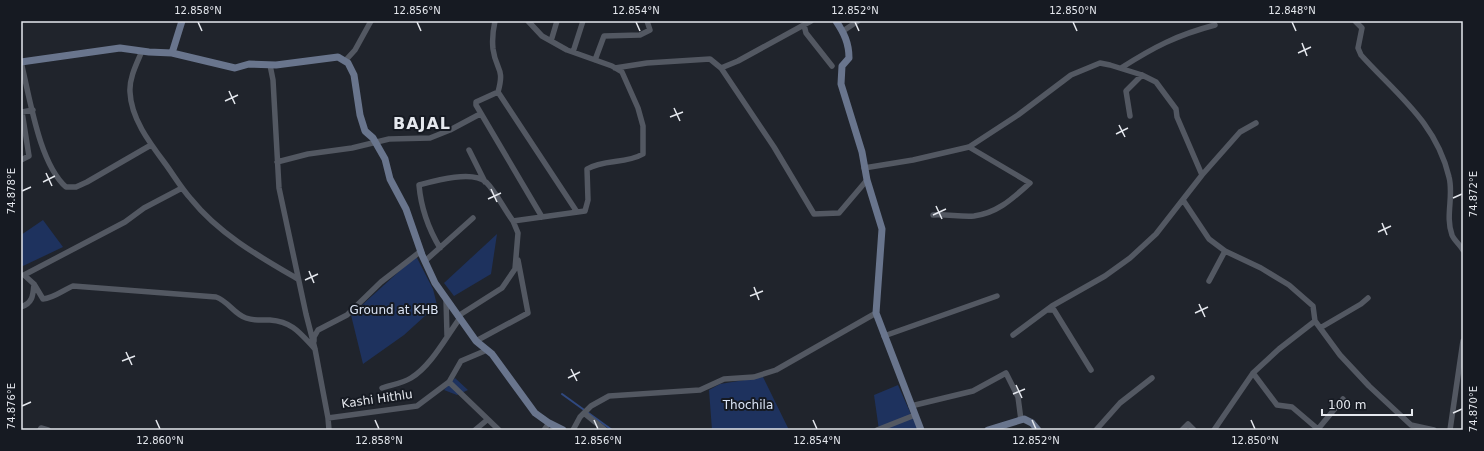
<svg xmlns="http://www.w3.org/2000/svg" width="1484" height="451" font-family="'DejaVu Sans',sans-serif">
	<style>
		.green { fill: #1e325e }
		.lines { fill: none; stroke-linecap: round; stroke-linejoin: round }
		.stream { stroke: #304980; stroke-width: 2 }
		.street { stroke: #535862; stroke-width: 5.5 }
		.secondary { stroke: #69758d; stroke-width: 7 }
		.ticks { fill: none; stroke: #e5e8ee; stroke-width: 1.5 }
		.labels { text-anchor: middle; stroke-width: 4; stroke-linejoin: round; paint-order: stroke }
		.park-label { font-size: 12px; fill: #dbe4f5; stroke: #161a22 }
		.street-label { font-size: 12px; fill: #e5e8ee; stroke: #161a22 }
		.district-label { font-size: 16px; font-weight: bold; letter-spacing: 1px; fill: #e5e8ee; stroke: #161a22 }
		.neatline { fill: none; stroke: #e5e8ee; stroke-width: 1.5 }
		.ticks-label { font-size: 10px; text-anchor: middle; fill: #e5e8ee }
	</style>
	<rect width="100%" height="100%" fill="#20242c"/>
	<!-- green -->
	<path class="green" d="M43,220L63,247L23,266L21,264V235Z
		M497,234L491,274L454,296L444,283Z
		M416,256L433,289L437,305L404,335L363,364L351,315Z
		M763,377L789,430H712L709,390L720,384Z
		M455,378L468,390L457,395L444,390Z
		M898,385L918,430H879L874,395Z"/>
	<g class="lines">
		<!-- stream -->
		<path class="stream" d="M562,394L612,430"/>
		<!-- street -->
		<path class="street" d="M495,21C493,30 492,40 493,49C496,71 505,67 498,92L476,102V105L542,217
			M1355,21L1362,28L1358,48L1361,55C1396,94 1436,122 1449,177C1454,196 1445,216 1452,235C1454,240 1460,245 1463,250
			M804,25L806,33L832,66
			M843,31L858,21
			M551,41L557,21
			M142,51C137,63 129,78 130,92C131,118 149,142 164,162C173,174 181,188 191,199C219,234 260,257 298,279
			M573,52L583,21
			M595,60L604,36L640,35L650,30L647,21
			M345,61L355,50L371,21
			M21,62C30,98 39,163 66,187H76L87,182L151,145
			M270,65L273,80L279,188L306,314L315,349L328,418L329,430
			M615,68L647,63L710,59L721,68L738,61L811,21
			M721,68L774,147L814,214L839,213L867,180
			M1121,68C1154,47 1177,35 1215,25
			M498,92L577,212
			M1130,116L1126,91L1142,75
			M469,150L485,182
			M21,160L29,156L22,112L33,110
			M277,162L308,154L352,148L389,139L430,138L450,130L480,114
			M864,168L913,160L969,147L1018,115L1071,75L1100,63L1110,65L1142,75L1156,82L1176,109L1177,117L1202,175
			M182,188L144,208L125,222L24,275L34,284L43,299C54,298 63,290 73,286L216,297C228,301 234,314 246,318C254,321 262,320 270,320C293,322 300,333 315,349
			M1183,200L1209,239L1225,251L1261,268L1289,285L1313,306L1315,321L1340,355L1369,386L1411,425L1434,430
			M933,215C946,214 961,217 974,216C998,213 1013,198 1030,183L969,147
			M440,248C428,228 421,208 419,185C434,181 472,170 486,182C496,192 504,209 513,221
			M425,261L473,218
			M1209,281L1225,251
			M446,299L447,335
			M21,307C33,303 33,295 34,284
			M1047,310H1054L1091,370
			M458,316L502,288L515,269L518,233L513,221L585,211L588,200L587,169C604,159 626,164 643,154V126L638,108L622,72L612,66L567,50L542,36L528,21
			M1320,328L1361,304L1368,298
			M1013,335L1052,306L1105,276L1130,258L1156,234L1202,175L1240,132L1256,123
			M884,336L997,296
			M314,341V337L318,330L347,315L381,282L421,251
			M476,341L528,313L518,260
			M1253,373L1277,405L1292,407L1319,430
			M449,382L461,361L487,350
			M382,388C391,385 403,383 411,378C431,366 446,337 460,318
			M911,406L973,391L1006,373L1018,397L1021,420
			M584,413L605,430
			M328,418L417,406L449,382L499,430
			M1318,429L1343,399
			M40,430L41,428L48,430
			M475,430L487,420
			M544,430L549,423
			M573,430L580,417L591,406L609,396L700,390L724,379L754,377L776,370L876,313
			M877,430L915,415
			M1096,430L1120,403L1152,378
			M1182,430L1188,424L1194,430
			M1214,430L1253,373L1279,349L1315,321
			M1450,430L1463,341"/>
		<!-- secondary -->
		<path class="secondary" d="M836,21C844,33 849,43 849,58L842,66L841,84L862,152L867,180L882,229L876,313L921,430
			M172,53L182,21
			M21,62L120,48L149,52L172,53L235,68L249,64L276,65L338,57L348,63L354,75L360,115L365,131L373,138L385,159L390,179L406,209L422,255L435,283L476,341L492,354L535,413L549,423L563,430
			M988,430L1024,419L1032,423L1038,430"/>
	</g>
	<!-- ticks -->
	<path class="ticks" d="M198,22L202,31M417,22L421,31M636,22L640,31M855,22L859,31M1073,22L1077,31M1292,22L1296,31M1302,43L1307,56M1298,53L1311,47M229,91L235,104M225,101L238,95M674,108L680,121M670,117L683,112M1119,125L1125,137M1116,134L1128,128M46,173L52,186M43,182L55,176M491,189L497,202M22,191L31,187M1453,198L1462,194M488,199L501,193M936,206L942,219M933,215L946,209M1382,223L1387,235M1378,232L1391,226M309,271L314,283M305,280L318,274M754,287L759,300M750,296L763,291M1199,304L1205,317M1195,313L1208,307M126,352L132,365M122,361L135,356M571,369L577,381M568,378L580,372M1016,385L1022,398M1013,394L1025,389M22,406L31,402M1453,413L1462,409M156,420L160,429M375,420L379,429M594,420L598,429M813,420L817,429M1032,420L1036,429M1251,420L1255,429"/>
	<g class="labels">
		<!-- park labels -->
		<g class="park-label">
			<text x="394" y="314">Ground at KHB</text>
			<text x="748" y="409">Thochila</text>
		</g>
		<!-- street labels -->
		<g class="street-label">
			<text transform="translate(377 399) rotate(-8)" y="4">Kashi Hithlu</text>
		</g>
		<!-- district labels -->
		<g class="district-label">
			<text x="422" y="129">BAJAL</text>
		</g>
	</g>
	<!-- border -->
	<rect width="1484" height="451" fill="none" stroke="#161a22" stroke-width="44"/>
	<!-- scale -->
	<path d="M1322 409v6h90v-6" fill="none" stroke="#e5e8ee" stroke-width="2"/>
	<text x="1328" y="409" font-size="12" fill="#e5e8ee" stroke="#161a22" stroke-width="3" paint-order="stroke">100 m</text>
	<rect x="22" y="22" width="1440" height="407" class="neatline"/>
	<g class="ticks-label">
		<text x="198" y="14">12.858°N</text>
		<text x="417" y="14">12.856°N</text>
		<text x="636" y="14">12.854°N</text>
		<text x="855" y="14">12.852°N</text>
		<text x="1073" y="14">12.850°N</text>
		<text x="1292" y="14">12.848°N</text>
		<text transform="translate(11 191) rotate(-90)" y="4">74.878°E</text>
		<text transform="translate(1473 194) rotate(-90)" y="4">74.872°E</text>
		<text transform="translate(11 406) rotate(-90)" y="4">74.876°E</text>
		<text transform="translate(1473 409) rotate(-90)" y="4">74.870°E</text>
		<text x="160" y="444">12.860°N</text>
		<text x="379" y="444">12.858°N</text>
		<text x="598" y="444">12.856°N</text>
		<text x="817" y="444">12.854°N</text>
		<text x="1036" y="444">12.852°N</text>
		<text x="1255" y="444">12.850°N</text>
	</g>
</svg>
